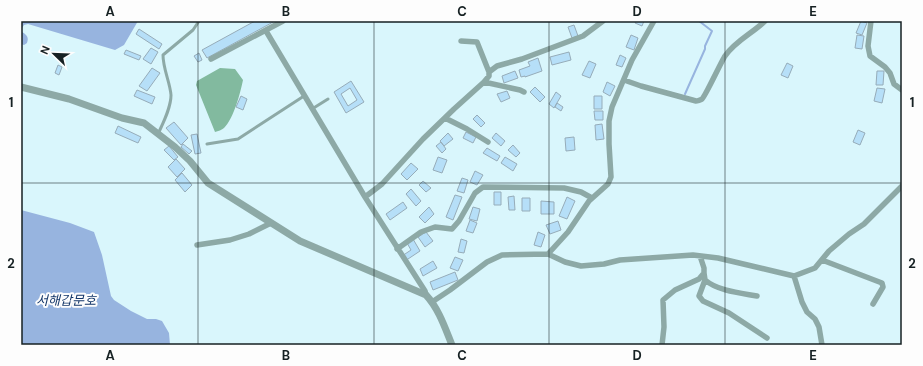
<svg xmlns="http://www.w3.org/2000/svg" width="923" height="366" font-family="'DM Sans','Noto Sans KR',sans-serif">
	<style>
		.forest { fill: #82ba9f }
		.water { fill: #97b4df }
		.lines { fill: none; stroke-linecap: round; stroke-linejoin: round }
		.stream { stroke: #97b4df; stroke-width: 2 }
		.building { fill: #b6dff8; stroke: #96acb9; fill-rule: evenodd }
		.service { stroke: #8da9a6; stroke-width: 3 }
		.minor { stroke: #8da9a6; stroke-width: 5.5 }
		.tertiary { stroke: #8da9a6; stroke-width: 7 }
		.grid { fill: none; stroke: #162123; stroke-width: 1; stroke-opacity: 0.55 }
		.labels { text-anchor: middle; stroke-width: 4; stroke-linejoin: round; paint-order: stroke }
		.water-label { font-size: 13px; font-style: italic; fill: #133669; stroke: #fdfdfd }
		.neatline { fill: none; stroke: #162123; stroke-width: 1.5 }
		.grid-label { font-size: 13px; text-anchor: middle; font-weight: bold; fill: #162123 }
	</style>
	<rect width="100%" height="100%" fill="#d9f6fc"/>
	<!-- forest -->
	<path class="forest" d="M220,68L235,69L243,80C240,94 234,118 224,128C222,130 218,131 215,132L196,85L197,81Z"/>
	<!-- water -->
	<path class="water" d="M21,21H138L124,45L115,50L28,24L24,25L22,28V32C27,35 29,37 27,43L24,45L21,44Z
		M21,210L70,223L94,232L102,255L111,296L114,300L131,311L147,319H156L162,321L169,333L170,345H21Z"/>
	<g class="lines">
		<!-- stream -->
		<path class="stream" d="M685,94L705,49V46L712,31L699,21"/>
	</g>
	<!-- building -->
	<path class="building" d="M255,21H275L207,58L202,50Z
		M636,21H644L642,26L635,23Z
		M861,21L867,23L862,35L856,33Z
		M574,25L578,36L572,38L568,27Z
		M139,29L162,44L159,49L136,34Z
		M631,35L638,38L634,50L626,47Z
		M857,35L864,36L862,49L855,48Z
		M151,48L158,52L151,64L143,59Z
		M126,50L141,56L139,60L124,54Z
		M569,52L571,60L552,65L550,57Z
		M199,53L202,60L198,62L194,56Z
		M620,55L626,58L622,67L616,65Z
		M538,58L542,71L525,77V76L521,77L519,70L530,66L528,62Z
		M589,61L596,64L590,78L582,75Z
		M787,63L793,66L788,78L781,75Z
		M58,65L62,67L59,75L55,73Z
		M152,68L160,73L147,91L139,86Z
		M515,71L518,78L504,83L502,76Z
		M877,71H884L883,85H876Z
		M351,81L364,102L346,113L334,92ZM350,88L357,100L348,106L341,94Z
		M607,82L615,86L610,96L603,92Z
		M535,87L545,97L540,102L530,92Z
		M877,88L885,89L882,103L874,101Z
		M137,90L155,97L152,104L134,96Z
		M507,91L510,98L501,102L497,94Z
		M556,92L561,96L554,108L549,104Z
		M241,96L247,99L243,110L236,107Z
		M594,96H602V109H594Z
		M557,103L563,107L561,111L555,107Z
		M594,111H603V120H595Z
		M477,115L485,123L481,127L473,119Z
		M174,122L188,138L181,145L166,128Z
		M602,124L604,139L596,140L595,125Z
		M118,126L141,137L138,143L115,133Z
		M858,130L865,133L860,145L853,142Z
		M466,132L476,137L473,143L463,138Z
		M448,133L453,139L444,146L440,141Z
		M496,133L505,141L501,146L492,138Z
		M197,134L201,153L195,154L191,135Z
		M574,137L575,150L566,151L565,138Z
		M441,142L446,149L442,153L436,146Z
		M183,144L192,151L189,154L181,147Z
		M513,145L520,153L516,157L508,150Z
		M169,146L178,157L174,160L164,150Z
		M487,148L500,156L497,161L483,153Z
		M438,157L447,160L442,173L433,170Z
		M505,157L517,164L513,171L501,163Z
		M176,159L185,169L177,177L168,167Z
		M411,163L418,169L407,180L401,174Z
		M475,171L483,175L477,185L470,182Z
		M182,173L192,185L185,192L175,180Z
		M462,178L468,180L464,193L457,191Z
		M423,181L431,188L426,192L419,185Z
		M411,189L421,201L416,206L406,194Z
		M494,192H501V205H494Z
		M455,195L462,197L453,220L446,217Z
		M514,196L515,210H509L508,197Z
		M567,197L575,201L567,219L559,216Z
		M522,198H530V211H522Z
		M541,201L554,202V214H541Z
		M403,202L407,208L390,220L386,214Z
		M429,207L434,214L425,223L419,217Z
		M473,207L480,209L477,221L469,219Z
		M470,220L477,223L473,233L466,231Z
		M558,221L561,230L550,234L546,225Z
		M426,232L433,241L425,247L418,237Z
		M538,232L545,235L541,247L534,245Z
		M413,239L420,251L405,261L402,256L411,250L407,243Z
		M461,239L467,241L464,253L458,252Z
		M455,257L463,260L458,271L450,268Z
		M433,261L437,268L423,276L420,269Z
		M455,272L458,280L433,290L430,282Z"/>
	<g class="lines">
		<!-- service -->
		<path class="service" d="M312,109L328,99
			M158,134C163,123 171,108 171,95C170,82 163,69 163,55L193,30L199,21
			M207,144L238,139L304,96"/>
		<!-- minor -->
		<path class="minor" d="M871,21L868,46L870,56L885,67L890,73L894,84L902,90
			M266,31L365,197
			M461,41L477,42L489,72
			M211,59L283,21
			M624,80L641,86L696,101C697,101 701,100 702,99C705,97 721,62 725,56C735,41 753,33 765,21
			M484,82L520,90L524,92
			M445,118L467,129L488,142
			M197,245L230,240L249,234L271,223
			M397,249L421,232L435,227L452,229L459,221L475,193L483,187L564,188L581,192L592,198
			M548,254L568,232L589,201L608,184L611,177L609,144V121L612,107L632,60L654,21
			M822,260L882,283L883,287L873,304
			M704,273L705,280L699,296L703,301L729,313L767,338
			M794,276L802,302L807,312L815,319L819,327L822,345
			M705,280C718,291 740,293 757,296
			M426,295L425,291L365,197L382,184L423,139L454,109L484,82L489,76V72L497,66L522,59L583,36L603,21
			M432,302L450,290L487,262L502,255L548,254L565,262L581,266L604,264L620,260L693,255L718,258L794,276L815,268L829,251L849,234L864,224L902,186
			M662,345L664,327L663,300L675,290L699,279L704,273V268L700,256"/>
		<!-- tertiary -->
		<path class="tertiary" d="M21,87L69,99L122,118L144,123L175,147L190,161L208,183L300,241L426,295C439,309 445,328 452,345"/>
	</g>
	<!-- grid -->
	<path class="grid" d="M198,21V345M374,21V345M549,21V345M725,21V345M21,183H902"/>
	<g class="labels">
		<!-- water labels -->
		<g class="water-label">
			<text x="66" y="305">서해갑문호</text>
		</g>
	</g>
	<!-- border -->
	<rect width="923" height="366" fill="none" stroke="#fdfdfd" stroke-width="44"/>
	<!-- north arrow -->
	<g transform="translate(54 54) rotate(293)" stroke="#fdfdfd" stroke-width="3" paint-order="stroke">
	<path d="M0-3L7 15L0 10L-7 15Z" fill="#162123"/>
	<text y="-6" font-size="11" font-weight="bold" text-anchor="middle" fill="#162123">N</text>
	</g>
	<rect x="22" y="22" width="879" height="322" class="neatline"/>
	<g class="grid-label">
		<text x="110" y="16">A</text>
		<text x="286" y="16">B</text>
		<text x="462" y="16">C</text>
		<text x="637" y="16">D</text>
		<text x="813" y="16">E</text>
		<text x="11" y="107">1</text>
		<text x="912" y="107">1</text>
		<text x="11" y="268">2</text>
		<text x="912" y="268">2</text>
		<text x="110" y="360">A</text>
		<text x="286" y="360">B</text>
		<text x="462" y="360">C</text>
		<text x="637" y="360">D</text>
		<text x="813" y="360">E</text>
	</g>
</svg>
